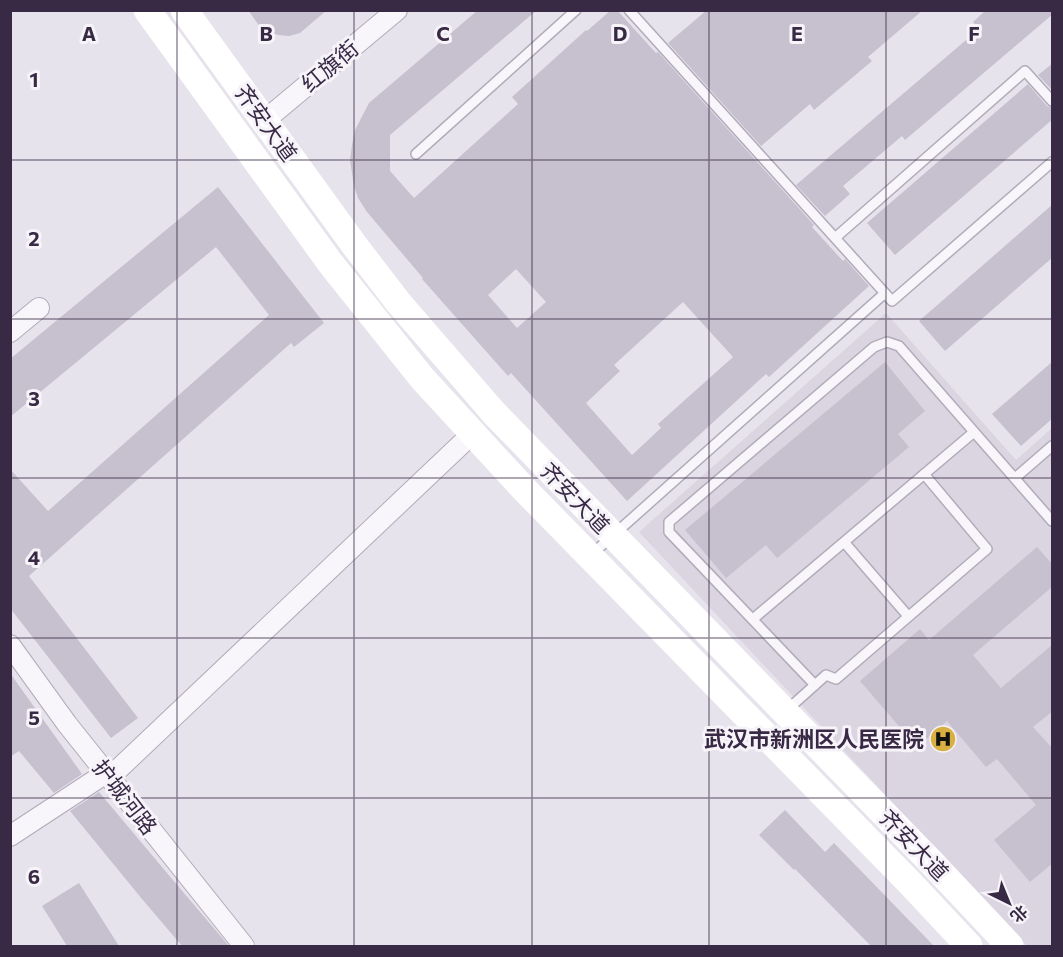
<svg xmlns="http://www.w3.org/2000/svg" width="1063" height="957" font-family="Commissioner,'Noto Sans SC',sans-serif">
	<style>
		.built { fill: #dbd4e1 }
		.building { fill: #c7c0cf; fill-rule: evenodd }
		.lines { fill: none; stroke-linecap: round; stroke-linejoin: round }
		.service-casing { stroke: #b2abba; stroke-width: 12 }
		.minor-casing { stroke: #b2abba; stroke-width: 22 }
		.service { stroke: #f8f6fa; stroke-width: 9 }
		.minor { stroke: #f8f6fa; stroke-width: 20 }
		.secondary { stroke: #fff; stroke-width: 27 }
		.grid { fill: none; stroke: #382945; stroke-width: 1.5; stroke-opacity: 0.55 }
		.labels { text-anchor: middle; stroke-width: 6; stroke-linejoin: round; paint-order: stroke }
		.street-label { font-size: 22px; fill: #382945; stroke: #f6f3f9 }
		.poi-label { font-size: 22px; font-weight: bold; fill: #382945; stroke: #f6f3f9; text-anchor: end }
		.grid-label { font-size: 20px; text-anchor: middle; font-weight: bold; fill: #382945; stroke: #f6f3f9; stroke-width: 6; stroke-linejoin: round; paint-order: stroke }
	</style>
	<rect width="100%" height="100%" fill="#e7e3ec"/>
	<!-- built -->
	<path class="built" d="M886,313L1016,460L1052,428V946H1027L639,532Z"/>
	<!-- building -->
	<path class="building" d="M248,10H327L300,33L289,36L278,35L260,27Z
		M478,10H537L390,135V171L414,198L518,104L512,97L586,30L587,31L611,10H617L656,53L658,52L814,225L812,227L843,261L845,259L869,286L769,377L766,374L627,501L511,373L508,376L422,279L423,278L367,212L358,198L354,186L350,160L352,145L355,130L369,103ZM516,269L546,302L517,328L488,295ZM683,302L733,357L658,424L661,428L632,455L586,403L620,371L614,365Z
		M707,10H923L868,57L872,61L814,110L810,104L761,146L668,43Z
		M986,10H1053V14L905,140L902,136L843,186L850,194L825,216L796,185L979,29L973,22Z
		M1053,63V91L1038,75Z
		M1028,84L1047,106L1053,108V119L895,255L867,223Z
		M218,187L324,323L294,347L291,343L29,576L138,718L111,738L10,608V469L48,511L269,315L216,247L10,417V359Z
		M1053,204V257L945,351L919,321Z
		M1053,361V418L1021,446L992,414Z
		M885,362L925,411L898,434L909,447L777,558L766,545L726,578L685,530Z
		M1037,547L1053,565V586L973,655L1001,688L1053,644V711L1033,727L1053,749V863L1030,882L994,840L1036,805L997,759L986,767L947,721L917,747L860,681L920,629L929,640Z
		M10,673L82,774L54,793L19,751L10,757Z
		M99,792L167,873L229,946H182L142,899L70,811Z
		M785,810L825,852L834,843L934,946H871L795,869L794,870L759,835Z
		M79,883L119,946H67L42,906Z"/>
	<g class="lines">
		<defs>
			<path id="service" d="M629,10L892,301L1052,162
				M416,154L576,10
				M835,238L1025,71L1052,101
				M1015,478L1052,446
				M844,542L908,616
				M591,555L885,293
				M753,619L974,432
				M815,685L669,532V522L874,347L887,342L899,346L1052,521
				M787,710L826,675L836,679L987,549L924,474"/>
			<path id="minor" d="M264,121L397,10
				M10,332L39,308
				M10,645L67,724L244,946
				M110,777L472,434
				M10,836L106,773"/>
		</defs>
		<!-- service casing -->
		<use href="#service" class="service-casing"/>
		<!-- minor casing -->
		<use href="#minor" class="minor-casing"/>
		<!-- service -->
		<use href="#service" class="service"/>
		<!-- minor -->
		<use href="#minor" class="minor"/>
		<!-- secondary -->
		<path class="secondary" d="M147,10L331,264L422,378L523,488L910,883L969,946
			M184,10L355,246L398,302L494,413L932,863L1010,946"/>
	</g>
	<!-- grid -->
	<path class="grid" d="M177,10V946M354,10V946M532,10V946M709,10V946M886,10V946M10,160H1052M10,319H1052M10,478H1052M10,638H1052M10,798H1052"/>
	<!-- icons -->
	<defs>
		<symbol id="hospital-disc" viewBox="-11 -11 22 22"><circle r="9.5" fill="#d8b041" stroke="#f6f3f9"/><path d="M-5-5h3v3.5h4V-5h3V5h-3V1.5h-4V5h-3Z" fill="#111"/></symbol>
	</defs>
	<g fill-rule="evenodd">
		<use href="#hospital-disc" x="928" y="724" width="30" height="30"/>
	</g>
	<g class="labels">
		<!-- street labels -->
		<g class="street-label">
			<text transform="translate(330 66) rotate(-40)" y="8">红旗街</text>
			<text transform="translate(266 123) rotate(54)" y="8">齐安大道</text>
			<text transform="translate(575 498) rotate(46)" y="8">齐安大道</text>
			<text transform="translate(125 797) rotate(52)" y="8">护城河路</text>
			<text transform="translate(914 845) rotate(46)" y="8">齐安大道</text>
		</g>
		<!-- poi labels -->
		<g class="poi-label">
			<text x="924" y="747">武汉市新洲区人民医院</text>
		</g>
	</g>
	<g class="grid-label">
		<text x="89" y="41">A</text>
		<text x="266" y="41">B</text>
		<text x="443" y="41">C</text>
		<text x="620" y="41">D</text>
		<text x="797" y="41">E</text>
		<text x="974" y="41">F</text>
		<text x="34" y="87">1</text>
		<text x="34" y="246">2</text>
		<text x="34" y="406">3</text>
		<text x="34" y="565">4</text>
		<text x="34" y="725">5</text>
		<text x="34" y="884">6</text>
	</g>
	<!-- border -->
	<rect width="1063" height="957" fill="none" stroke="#382945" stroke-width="24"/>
	<!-- north arrow -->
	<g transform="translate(1009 903) rotate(137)" stroke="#f6f3f9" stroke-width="4.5" paint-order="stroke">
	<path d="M0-4.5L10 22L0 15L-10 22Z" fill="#382945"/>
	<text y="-9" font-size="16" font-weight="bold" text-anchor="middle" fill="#382945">北</text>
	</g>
</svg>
